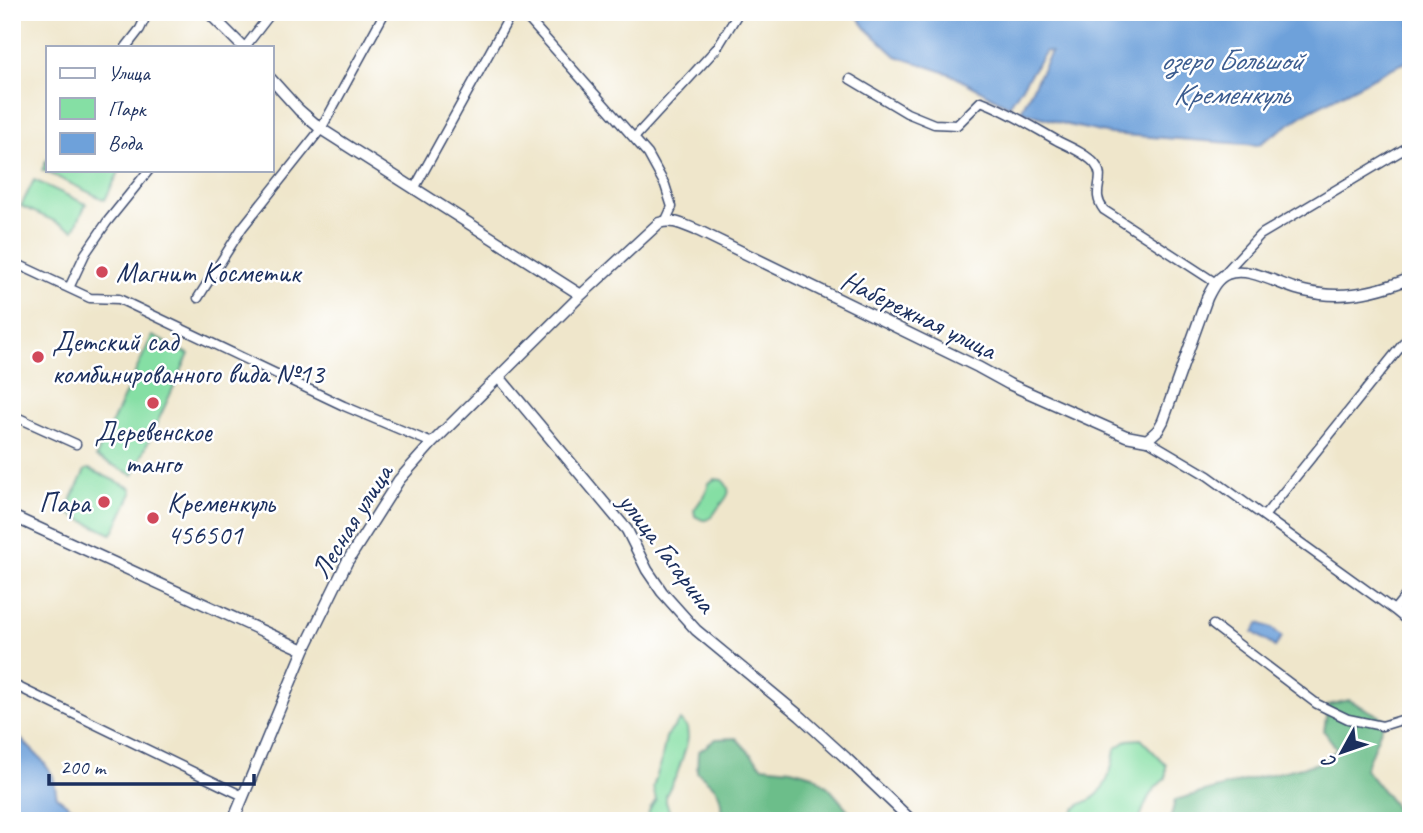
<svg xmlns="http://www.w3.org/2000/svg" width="1423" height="833" font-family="Caveat,sans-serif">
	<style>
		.green { fill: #85dfa4; stroke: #508781; stroke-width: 2 }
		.forest { fill: #6cbe8a; stroke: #447674; stroke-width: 2 }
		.water { fill: #6ea1da; stroke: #44689c; stroke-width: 2 }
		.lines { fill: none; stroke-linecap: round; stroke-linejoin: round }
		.minor-casing { stroke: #3b4a6e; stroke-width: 11 }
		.tertiary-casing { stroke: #3b4a6e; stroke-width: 13 }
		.minor { stroke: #fff; stroke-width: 8 }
		.tertiary { stroke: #fff; stroke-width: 10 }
		.poi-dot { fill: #d1495b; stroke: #fff; stroke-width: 2.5 }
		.labels { text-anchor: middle; stroke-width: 5; stroke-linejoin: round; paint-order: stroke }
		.poi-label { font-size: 28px; fill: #1b2f5e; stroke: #fff; text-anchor: start }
		.street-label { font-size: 28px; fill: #1b2f5e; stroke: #fff }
		.water-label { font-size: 30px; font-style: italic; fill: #3c5d90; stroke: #fff }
	</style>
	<rect width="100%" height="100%" fill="#fff"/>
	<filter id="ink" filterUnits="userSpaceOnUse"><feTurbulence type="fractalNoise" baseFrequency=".0143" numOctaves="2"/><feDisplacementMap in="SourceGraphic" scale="14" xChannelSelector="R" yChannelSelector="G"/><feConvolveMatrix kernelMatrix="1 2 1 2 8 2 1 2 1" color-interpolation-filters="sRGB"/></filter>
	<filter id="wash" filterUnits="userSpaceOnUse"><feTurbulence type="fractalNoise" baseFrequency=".00686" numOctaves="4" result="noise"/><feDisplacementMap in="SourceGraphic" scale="28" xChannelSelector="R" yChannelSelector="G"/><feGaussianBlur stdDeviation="1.57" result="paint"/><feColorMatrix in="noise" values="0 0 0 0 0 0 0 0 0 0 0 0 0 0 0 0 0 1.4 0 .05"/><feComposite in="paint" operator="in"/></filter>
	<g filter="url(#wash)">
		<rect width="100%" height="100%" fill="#efe6cb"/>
		<!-- green -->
		<path class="green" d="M47,159V170H120L105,200L42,170Z
			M34,180L86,204L74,230L21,206Z
			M152,336L189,354L133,475L96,457Z
			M89,469L131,488L132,493L114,531L111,534L68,513L67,509L85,470Z
			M715,479L722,480C735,492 726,498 718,508C715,513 711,519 706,520C702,521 699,518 695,516L694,510L706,493L709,483Z
			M680,720L687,727L688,738L686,747L677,774L666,795V802L673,821H649C646,813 652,806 656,800L653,787L661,763L666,737Z
			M1141,739L1166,765V778C1149,792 1146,800 1139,821H1071C1073,801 1085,806 1097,795C1109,783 1113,766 1115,749L1128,740Z"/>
		<!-- forest -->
		<path class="forest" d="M1349,700L1385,719L1365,769L1407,821H1170L1175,800L1255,778L1319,763L1337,749L1324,731L1328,705Z
			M736,738L762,766L791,769L813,775L829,788L848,810L857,818L856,821H721C723,792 719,790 697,772L698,752L716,739Z"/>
		<!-- water -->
		<path class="water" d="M854,12H1411V60L1390,69L1311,110L1258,145L1110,134L1068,125L1021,111L1051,52L1046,51L1009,106L950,74L896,56L866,28Z
			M1259,623L1272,628L1282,637L1275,647L1253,632Z
			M12,732L16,734L42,760L53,776L57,797L75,810L99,813L110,821H12Z"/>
	</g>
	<g filter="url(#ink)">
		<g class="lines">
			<defs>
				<path id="minor" d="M518,12L530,21L648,154L665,185L672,207L666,220
					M804,12L807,14
					M126,47L140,29L148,12
					M245,47L272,12
					M850,79L907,113L934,124L957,125L981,101C1008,111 1033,127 1058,141C1070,147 1087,154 1095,164C1108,180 1089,191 1104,210L1216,283
					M634,138L717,48L739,12
					M414,189L512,12
					M12,264H17L90,298L119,299L344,406L432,443
					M1222,276L1260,235L1411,145
					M69,288L85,254L107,222L149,170
					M198,298L242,228L321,129L385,12
					M12,415L76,444
					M1147,440L1208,476L1394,610L1411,624
					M1265,515L1411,334
					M1394,610L1411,589
					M1213,625L1317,704L1348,719L1382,726L1411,717
					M12,684L243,796"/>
				<path id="tertiary" d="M208,12L243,47
					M271,79L299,110L321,129L581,295
					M499,377L627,530L647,570L662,592L696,630L800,716L846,758L912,821
					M12,516L304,650
					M233,821L304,650L347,562L399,480L432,443L581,295L659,223C673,218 685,226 699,231L978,367L1009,384L1126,436L1147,440L1158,430L1163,421L1207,298C1212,288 1217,278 1227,274C1248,265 1279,285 1300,290C1307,292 1314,293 1321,294C1352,298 1382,290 1411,278"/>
			</defs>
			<!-- minor casing -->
			<use href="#minor" class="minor-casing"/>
			<!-- tertiary casing -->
			<use href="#tertiary" class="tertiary-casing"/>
			<!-- minor -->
			<use href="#minor" class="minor"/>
			<!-- tertiary -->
			<use href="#tertiary" class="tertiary"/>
		</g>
	</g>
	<!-- markers -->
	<g class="poi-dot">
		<circle cx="102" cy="272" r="7"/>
		<circle cx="38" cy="357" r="7"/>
		<circle cx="153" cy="403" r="7"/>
		<circle cx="104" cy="502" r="7"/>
		<circle cx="153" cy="518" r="7"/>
	</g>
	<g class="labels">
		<!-- poi labels -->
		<g class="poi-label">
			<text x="116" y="282">Магнит Косметик</text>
			<text x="52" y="351">Детский сад<tspan x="52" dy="32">комбинированного вида №13</tspan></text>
			<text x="153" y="441" text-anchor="middle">Деревенское<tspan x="153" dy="32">танго</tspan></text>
			<text x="90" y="512" text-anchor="end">Пара</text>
			<text x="167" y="512">Кременкуль<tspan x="167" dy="32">456501</tspan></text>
		</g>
		<!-- street labels -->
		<g class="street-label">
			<text transform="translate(919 314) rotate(26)" y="10">Набережная улица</text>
			<text transform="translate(351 521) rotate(-58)" y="10">Лесная улица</text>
			<text transform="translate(668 552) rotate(53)" y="10">улица Гагарина</text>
		</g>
		<!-- water labels -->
		<g class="water-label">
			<text x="1231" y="70">озеро Большой<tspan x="1231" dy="34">Кременкуль</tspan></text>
		</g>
	</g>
	<!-- margin -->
	<rect width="1423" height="833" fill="none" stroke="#fff" stroke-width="42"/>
	<!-- legend -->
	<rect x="46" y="46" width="228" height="126" fill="#ffffff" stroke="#a4acbf" stroke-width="2"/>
	<rect x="60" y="68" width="35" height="10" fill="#ffffff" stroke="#a4acbf" stroke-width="2"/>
	<text x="108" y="80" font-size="21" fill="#1b2f5e">Улица</text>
	<rect x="60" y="98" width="35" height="21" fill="#85dfa4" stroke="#a4acbf" stroke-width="2"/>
	<text x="108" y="116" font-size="21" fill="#1b2f5e">Парк</text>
	<rect x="60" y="133" width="35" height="21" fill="#6ea1da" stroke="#a4acbf" stroke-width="2"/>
	<text x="108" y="150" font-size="21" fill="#1b2f5e">Вода</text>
	<!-- north arrow -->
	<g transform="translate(1342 752) rotate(230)" stroke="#ffffff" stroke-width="5" paint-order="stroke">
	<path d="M0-5L12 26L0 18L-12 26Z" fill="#1b2f5e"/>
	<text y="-10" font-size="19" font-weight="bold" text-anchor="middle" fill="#1b2f5e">С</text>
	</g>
	<!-- scale -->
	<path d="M49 774v10h205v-10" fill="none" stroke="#1b2f5e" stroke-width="3.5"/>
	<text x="60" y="774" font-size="21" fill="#1b2f5e" stroke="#ffffff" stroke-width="5" paint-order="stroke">200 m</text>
</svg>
